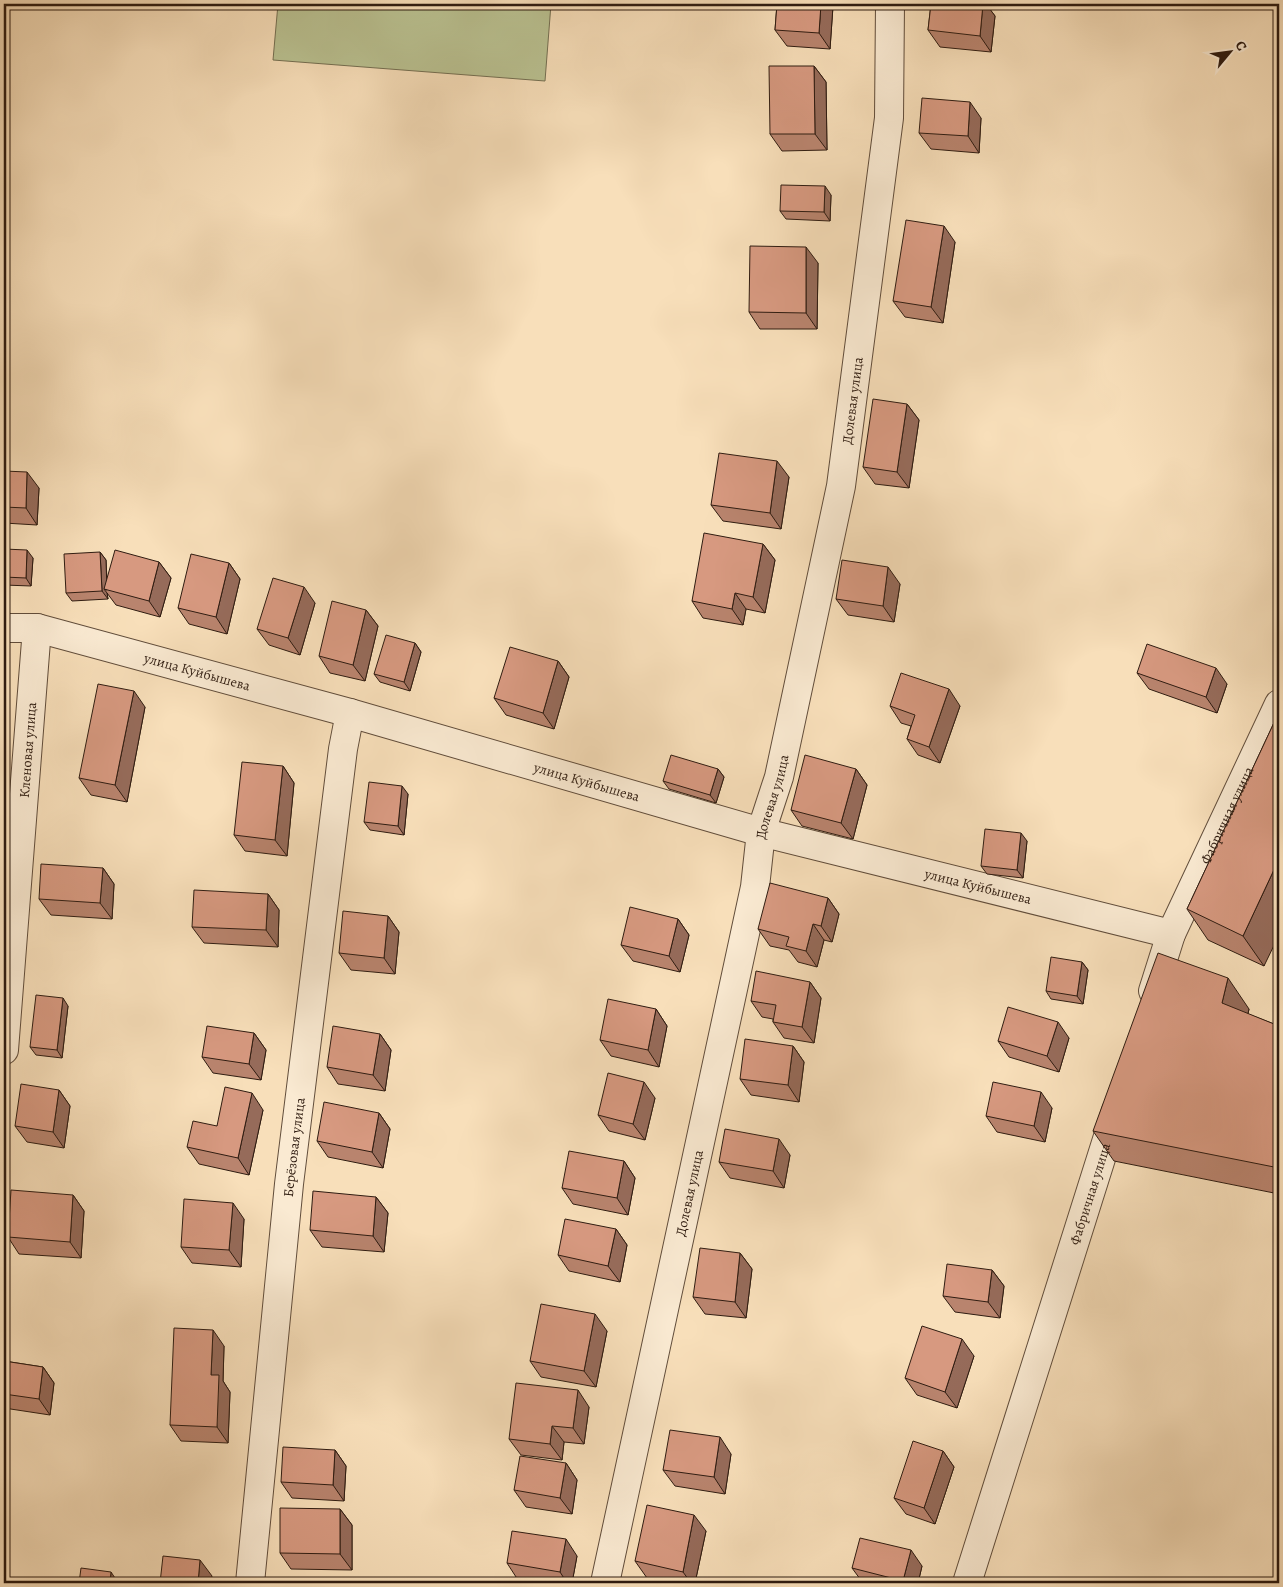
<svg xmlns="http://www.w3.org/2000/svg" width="1283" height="1587" font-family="Alegreya,serif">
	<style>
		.pitch { fill: #bac292; stroke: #746f52 }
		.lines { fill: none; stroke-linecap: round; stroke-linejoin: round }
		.street-casing { stroke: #614d3b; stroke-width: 30 }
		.street { stroke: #faead2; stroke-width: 28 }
		.wall { fill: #b9846e; stroke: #2f1c11 }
		.shaded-wall { fill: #966b5a; stroke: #2f1c11 }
		.building { fill: #d79980; stroke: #2f1c11 }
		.labels { text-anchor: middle; stroke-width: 4; stroke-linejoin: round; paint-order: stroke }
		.street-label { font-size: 14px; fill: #2f1c11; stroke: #faead2 }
	</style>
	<rect width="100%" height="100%" fill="#f8dfba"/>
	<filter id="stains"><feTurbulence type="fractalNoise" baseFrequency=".004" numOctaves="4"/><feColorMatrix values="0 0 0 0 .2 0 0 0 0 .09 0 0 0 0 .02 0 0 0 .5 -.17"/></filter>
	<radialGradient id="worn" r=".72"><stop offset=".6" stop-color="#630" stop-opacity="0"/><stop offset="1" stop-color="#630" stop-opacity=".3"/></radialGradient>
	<!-- pitch -->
	<path class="pitch" d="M278,4H551L545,81L273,60Z"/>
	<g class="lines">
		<defs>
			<g id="street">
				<path id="s1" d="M4,628H37L350,713L761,832L1171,934"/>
				<path id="s2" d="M1153,991L1171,934L1279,704"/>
				<path id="s3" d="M4,1050L37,628"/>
				<path id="s4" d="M250,1583L289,1184L343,749L350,713"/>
				<path id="s5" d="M605,1583L755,887L761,832L779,777L841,486L889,118L890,4"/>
				<path id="s6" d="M967,1583L1116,1111"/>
			</g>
		</defs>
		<!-- street casing -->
		<use href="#street" class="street-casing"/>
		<!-- street -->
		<use href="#street" class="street"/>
	</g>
	<!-- wall -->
	<path class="wall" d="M777,4H831L833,6L830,49L787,46L775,30Z
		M931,4H986L995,16L991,52L940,47L928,30Z
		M814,66L826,82L827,150L782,151L770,134Z
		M981,118L979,153L931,149L919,133Z
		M831,195L830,221L786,219L780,211Z
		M955,242L943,323L905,317L893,301Z
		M818,263L817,329H760L749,312Z
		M907,404L919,420L909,488L875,484L863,467Z
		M4,471L39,488L37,525L4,523Z
		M789,477L781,529L723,521L711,505Z
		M763,544L775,560L765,613L746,609L743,625L703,618L692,601Z
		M4,549L33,558L31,586L4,585Z
		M100,552L106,560L107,580L159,562L171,578L160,617L116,605L107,593L108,599L72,601L66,593Z
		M229,563L240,579L227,634L189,624L178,608Z
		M900,584L894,622L848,615L836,599Z
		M315,603L300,655L269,645L257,629Z
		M366,610L378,626L365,681L330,673L319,656Z
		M415,643L421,652L410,691L380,682L374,674Z
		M558,661L569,677L554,729L506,715L494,698Z
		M1137,673L1227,684L1217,713L1149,689Z
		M890,706H960L940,763L918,755L907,739L911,726L901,723Z
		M145,707L127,802L91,795L79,778Z
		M1279,712L1264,966L1208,940L1187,909Z
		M283,766L294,783L287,856L245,851L234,835Z
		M718,769L724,777L716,803L669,789L663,781Z
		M856,769L867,785L853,839L802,826L791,810Z
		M408,794L404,835L370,830L364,822Z
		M1027,841L1023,878L987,874L981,866Z
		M103,868L114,884L112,919L51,915L39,899Z
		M268,894L279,910L278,947L204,943L192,927Z
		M828,898L839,914L832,942L824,940L817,967L798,962L789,950L770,946L758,929Z
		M388,916L399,932L395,974L351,970L339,953Z
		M678,919L689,935L680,972L633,961L621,945Z
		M1082,962L1088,970L1083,1004L1051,999L1046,991Z
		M810,982L821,998L814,1043L784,1038L773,1022V1019L762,1017L751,1001Z
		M68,1006L62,1058L36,1055L30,1047Z
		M656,1009L667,1026L659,1067L611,1056L600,1040Z
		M1249,1009L1248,1014L1279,1026V1194L1114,1161L1093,1131Z
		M254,1033L266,1050L261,1080L213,1073L202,1057Z
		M380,1034L391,1050L385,1091L338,1084L327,1067Z
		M1069,1038L1059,1072L1009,1057L998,1041Z
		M793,1046L804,1062L799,1102L751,1095L740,1079Z
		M59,1090L70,1106L64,1148L27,1142L15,1126Z
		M655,1098L645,1140L609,1131L598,1115Z
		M1052,1108L1045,1142L997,1132L986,1116Z
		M263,1110L249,1175L199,1164L187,1147L217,1126Z
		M379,1113L390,1129L383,1168L328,1157L317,1141Z
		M790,1155L784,1188L730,1178L719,1162Z
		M624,1161L635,1178L628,1215L573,1204L562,1188Z
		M73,1195L84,1211L81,1258L19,1254L8,1237Z
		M376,1197L388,1213L384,1252L322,1247L310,1230Z
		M244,1219L241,1267L192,1263L181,1247Z
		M616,1229L627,1245L620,1282L569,1271L558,1255Z
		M740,1253L752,1269L746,1318L705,1314L693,1297Z
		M992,1270L1004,1286L1000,1318L955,1312L943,1296Z
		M607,1331L596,1387L541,1377L530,1361Z
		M224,1346L223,1381L230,1392L228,1443L181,1441L170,1425Z
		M974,1356L957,1408L917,1395L905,1378Z
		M4,1361L43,1367L54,1383L50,1415L4,1408Z
		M589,1407L584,1444L564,1442L562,1460L521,1455L509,1439Z
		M335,1450L346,1466L344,1501L292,1498L281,1482Z
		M943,1451L954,1467L935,1524L906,1514L894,1498Z
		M731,1454L725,1494L675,1486L663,1470Z
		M566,1463L577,1480L572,1514L526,1507L514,1490Z
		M340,1509L352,1525V1570L291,1569L280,1553Z
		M706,1531L695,1583H672L647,1578L635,1561Z
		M577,1556L572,1583H540L518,1580L507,1563Z
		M922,1566L918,1583H863L852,1568Z"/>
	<!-- shaded-wall -->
	<path class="shaded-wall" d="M821,4H831L833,6L830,49L819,33Z
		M983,4H986L995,16L991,52L980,36Z
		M814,66L826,82L827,150L815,134Z
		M4,96L5,98V154L4,152Z
		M970,102L981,118L979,153L968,136Z
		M825,186L831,195L830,221L824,212Z
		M944,226L955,242L943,323L931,307Z
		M806,247L818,263L817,329L806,313Z
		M907,404L919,420L909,488L897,472Z
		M777,461L789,477L781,529L770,513Z
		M27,472L39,488L37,525L26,508Z
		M763,544L775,560L765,613L753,597Z
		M27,550L33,558L31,586L26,578Z
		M100,552L106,560L107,590L104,589L107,593L108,599L102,591Z
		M159,562L171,578L160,617L149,601Z
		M229,563L240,579L227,634L216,617Z
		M888,567L900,584L894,622L883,606Z
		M304,587L315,603L300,655L288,638Z
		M735,593L746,609L743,625L732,609Z
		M366,610L378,626L365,681L353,665Z
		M415,643L421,652L410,691L404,682Z
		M558,661L569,677L554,729L543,713Z
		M4,662L6,665L4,696Z
		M1216,668L1227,684L1217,713L1206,697Z
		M949,689L960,706L940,763L929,747Z
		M134,691L145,707L127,802L115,785Z
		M283,766L294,783L287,856L275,840Z
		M718,769L724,777L716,803L710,795Z
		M856,769L867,785L853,839L841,823Z
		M402,786L408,794L404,835L398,826Z
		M1021,833L1027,841L1023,878L1017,870Z
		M1279,859V935L1264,966L1243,936Z
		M103,868L114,884L112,919L100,903Z
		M268,894L279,910L278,947L266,930Z
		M828,898L839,914L832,942L821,926Z
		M388,916L399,932L395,974L384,958Z
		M678,919L689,935L680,972L669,956Z
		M813,924L824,940L817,967L806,951Z
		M1082,962L1088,970L1083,1004L1077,996Z
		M1228,978L1249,1009L1243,1034L1222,1003Z
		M810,982L821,998L814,1043L802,1027Z
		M63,998L68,1006L62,1058L57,1050Z
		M656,1009L667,1026L659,1067L648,1050Z
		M1058,1022L1069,1038L1059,1072L1047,1056Z
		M254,1033L266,1050L261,1080L249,1064Z
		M380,1034L391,1050L385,1091L373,1075Z
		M793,1046L804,1062L799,1102L788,1085Z
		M644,1082L655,1098L645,1140L633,1124Z
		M59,1090L70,1106L64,1148L53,1132Z
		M1041,1092L1052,1108L1045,1142L1034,1126Z
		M252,1093L263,1110L249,1175L238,1158Z
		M379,1113L390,1129L383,1168L372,1152Z
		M779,1139L790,1155L784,1188L773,1171Z
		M624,1161L635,1178L628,1215L617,1198Z
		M73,1195L84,1211L81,1258L70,1242Z
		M376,1197L388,1213L384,1252L373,1236Z
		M233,1203L244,1219L241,1267L229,1250Z
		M616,1229L627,1245L620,1282L608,1266Z
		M740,1253L752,1269L746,1318L735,1302Z
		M992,1270L1004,1286L1000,1318L988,1302Z
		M595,1314L607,1331L596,1387L584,1371Z
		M213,1330L224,1346L223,1381L230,1392L228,1443L217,1427L211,1375Z
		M962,1339L974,1356L957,1408L945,1392Z
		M43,1367L54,1383L50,1415L39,1399Z
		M578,1390L589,1407L584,1444L573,1428Z
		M552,1426L564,1442L562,1460L550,1444Z
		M720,1437L731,1454L725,1494L714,1477Z
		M335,1450L346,1466L344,1501L333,1485Z
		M943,1451L954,1467L935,1524L924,1508Z
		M566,1463L577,1480L572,1514L560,1498Z
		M340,1509L352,1525V1570L340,1554Z
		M694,1515L706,1531L695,1583H691L683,1572Z
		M4,1530L8,1536L4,1551Z
		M566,1539L577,1556L572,1583H567L560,1572Z
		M911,1550L922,1566L918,1583H905L903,1581Z
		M200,1560L212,1576L211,1583H198Z
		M111,1572L117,1581V1583H110Z"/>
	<!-- building -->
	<path class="building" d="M777,4H821L819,33L775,30Z
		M931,4H983L980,36L928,30Z
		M769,66H814L815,134H770Z
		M922,98L970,102L968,136L919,133Z
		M781,185L825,186L824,212L780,211Z
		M906,220L944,226L931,307L893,301Z
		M750,246L806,247V313L749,312Z
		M873,399L907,404L897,472L863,467Z
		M719,453L777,461L770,513L711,505Z
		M4,471L27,472L26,508L4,507Z
		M704,533L763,544L753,597L735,593L732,609L692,601Z
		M4,549L27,550L26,578L4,577Z
		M115,550L159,562L149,601L104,589Z
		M100,552L102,591L66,593L64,554Z
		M191,554L229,563L216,617L178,608Z
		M842,560L888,567L883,606L836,599Z
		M273,578L304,587L288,638L257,629Z
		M332,601L366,610L353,665L319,656Z
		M386,635L415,643L404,682L374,674Z
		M1147,644L1216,668L1206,697L1137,673Z
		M510,647L558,661L543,713L494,698Z
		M901,673L949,689L929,747L907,739L915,715L890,706Z
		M98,684L134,691L115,785L79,778Z
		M1279,712V859L1243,936L1187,909Z
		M671,755L718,769L710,795L663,781Z
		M805,755L856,769L841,823L791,810Z
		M242,762L283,766L275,840L234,835Z
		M369,782L402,786L398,826L364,822Z
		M985,829L1021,833L1017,870L981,866Z
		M41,864L103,868L100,903L39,899Z
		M770,883L828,898L821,926L813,924L806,951L786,946L789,937L758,929Z
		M194,890L268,894L266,930L192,927Z
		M630,907L678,919L669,956L621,945Z
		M343,911L388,916L384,958L339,953Z
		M1158,953L1228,978L1222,1003L1279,1026V1069L1277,1074H1279V1168L1093,1131Z
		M1051,957L1082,962L1077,996L1046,991Z
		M756,971L810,982L802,1027L773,1022L776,1005L751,1001Z
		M36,995L63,998L57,1050L30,1047Z
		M608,999L656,1009L648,1050L600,1040Z
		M1008,1007L1058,1022L1047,1056L998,1041Z
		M207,1026L254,1033L249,1064L202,1057Z
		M333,1026L380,1034L373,1075L327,1067Z
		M745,1039L793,1046L788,1085L740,1079Z
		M608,1073L644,1082L633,1124L598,1115Z
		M993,1082L1041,1092L1034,1126L986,1116Z
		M21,1084L59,1090L53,1132L15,1126Z
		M225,1087L252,1093L238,1158L187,1147L193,1121L217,1126Z
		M324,1102L379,1113L372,1152L317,1141Z
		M725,1129L779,1139L773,1171L719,1162Z
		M569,1151L624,1161L617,1198L562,1188Z
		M11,1190L73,1195L70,1242L8,1237Z
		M313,1191L376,1197L373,1236L310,1230Z
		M184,1199L233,1203L229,1250L181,1247Z
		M565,1219L616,1229L608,1266L558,1255Z
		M700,1248L740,1253L735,1302L693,1297Z
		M947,1264L992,1270L988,1302L943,1296Z
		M541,1304L595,1314L584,1371L530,1361Z
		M922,1326L962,1339L945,1392L905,1378Z
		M174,1328L213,1330L211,1375H219L217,1427L170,1425Z
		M4,1361L43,1367L39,1399L4,1394Z
		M516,1383L578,1390L573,1428L552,1426L550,1444L509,1439Z
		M670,1430L720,1437L714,1477L663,1470Z
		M913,1441L943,1451L924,1508L894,1498Z
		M283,1447L335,1450L333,1485L281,1482Z
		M520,1456L566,1463L560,1498L514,1490Z
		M647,1505L694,1515L683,1572L635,1561Z
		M280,1508L340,1509V1554L280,1553Z
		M512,1531L566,1539L560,1572L507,1563Z
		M860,1538L911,1550L903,1581L852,1568Z
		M163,1556L200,1560L198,1583H160Z
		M81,1568L111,1572L110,1583H79Z"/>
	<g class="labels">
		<!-- street labels -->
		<g class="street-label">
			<text dy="5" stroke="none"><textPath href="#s5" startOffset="1209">Долевая улица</textPath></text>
			<text dy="5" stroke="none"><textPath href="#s1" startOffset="199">улица Куйбышева</textPath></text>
			<text dy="5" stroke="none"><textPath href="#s3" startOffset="301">Кленовая улица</textPath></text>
			<text dy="5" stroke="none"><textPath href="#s1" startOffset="604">улица Куйбышева</textPath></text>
			<text dy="5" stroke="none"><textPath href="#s5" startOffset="804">Долевая улица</textPath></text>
			<text dy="5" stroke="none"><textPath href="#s2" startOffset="191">Фабричная улица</textPath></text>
			<text dy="5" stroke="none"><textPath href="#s1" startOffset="1009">улица Куйбышева</textPath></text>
			<text dy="5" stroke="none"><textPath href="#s4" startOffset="438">Берёзовая улица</textPath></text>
			<text dy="5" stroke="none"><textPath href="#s5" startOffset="399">Долевая улица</textPath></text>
			<text dy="5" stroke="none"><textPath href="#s6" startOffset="408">Фабричная улица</textPath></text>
		</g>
	</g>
	<!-- margin -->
	<rect width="1283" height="1587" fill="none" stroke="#f8dfba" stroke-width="20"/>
	<rect x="5" y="5" width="1273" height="1577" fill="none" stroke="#2f1c11" stroke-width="2.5"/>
	<rect x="10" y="10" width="1263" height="1567" fill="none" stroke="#2f1c11"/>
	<!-- north arrow -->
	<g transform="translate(1230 52) rotate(61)" stroke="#faead2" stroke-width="4" paint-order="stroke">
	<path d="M0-4L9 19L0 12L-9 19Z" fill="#2f1c11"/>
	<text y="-8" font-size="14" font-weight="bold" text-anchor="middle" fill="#2f1c11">С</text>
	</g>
	<rect width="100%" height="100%" filter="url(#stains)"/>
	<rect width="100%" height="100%" fill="url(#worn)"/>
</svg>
